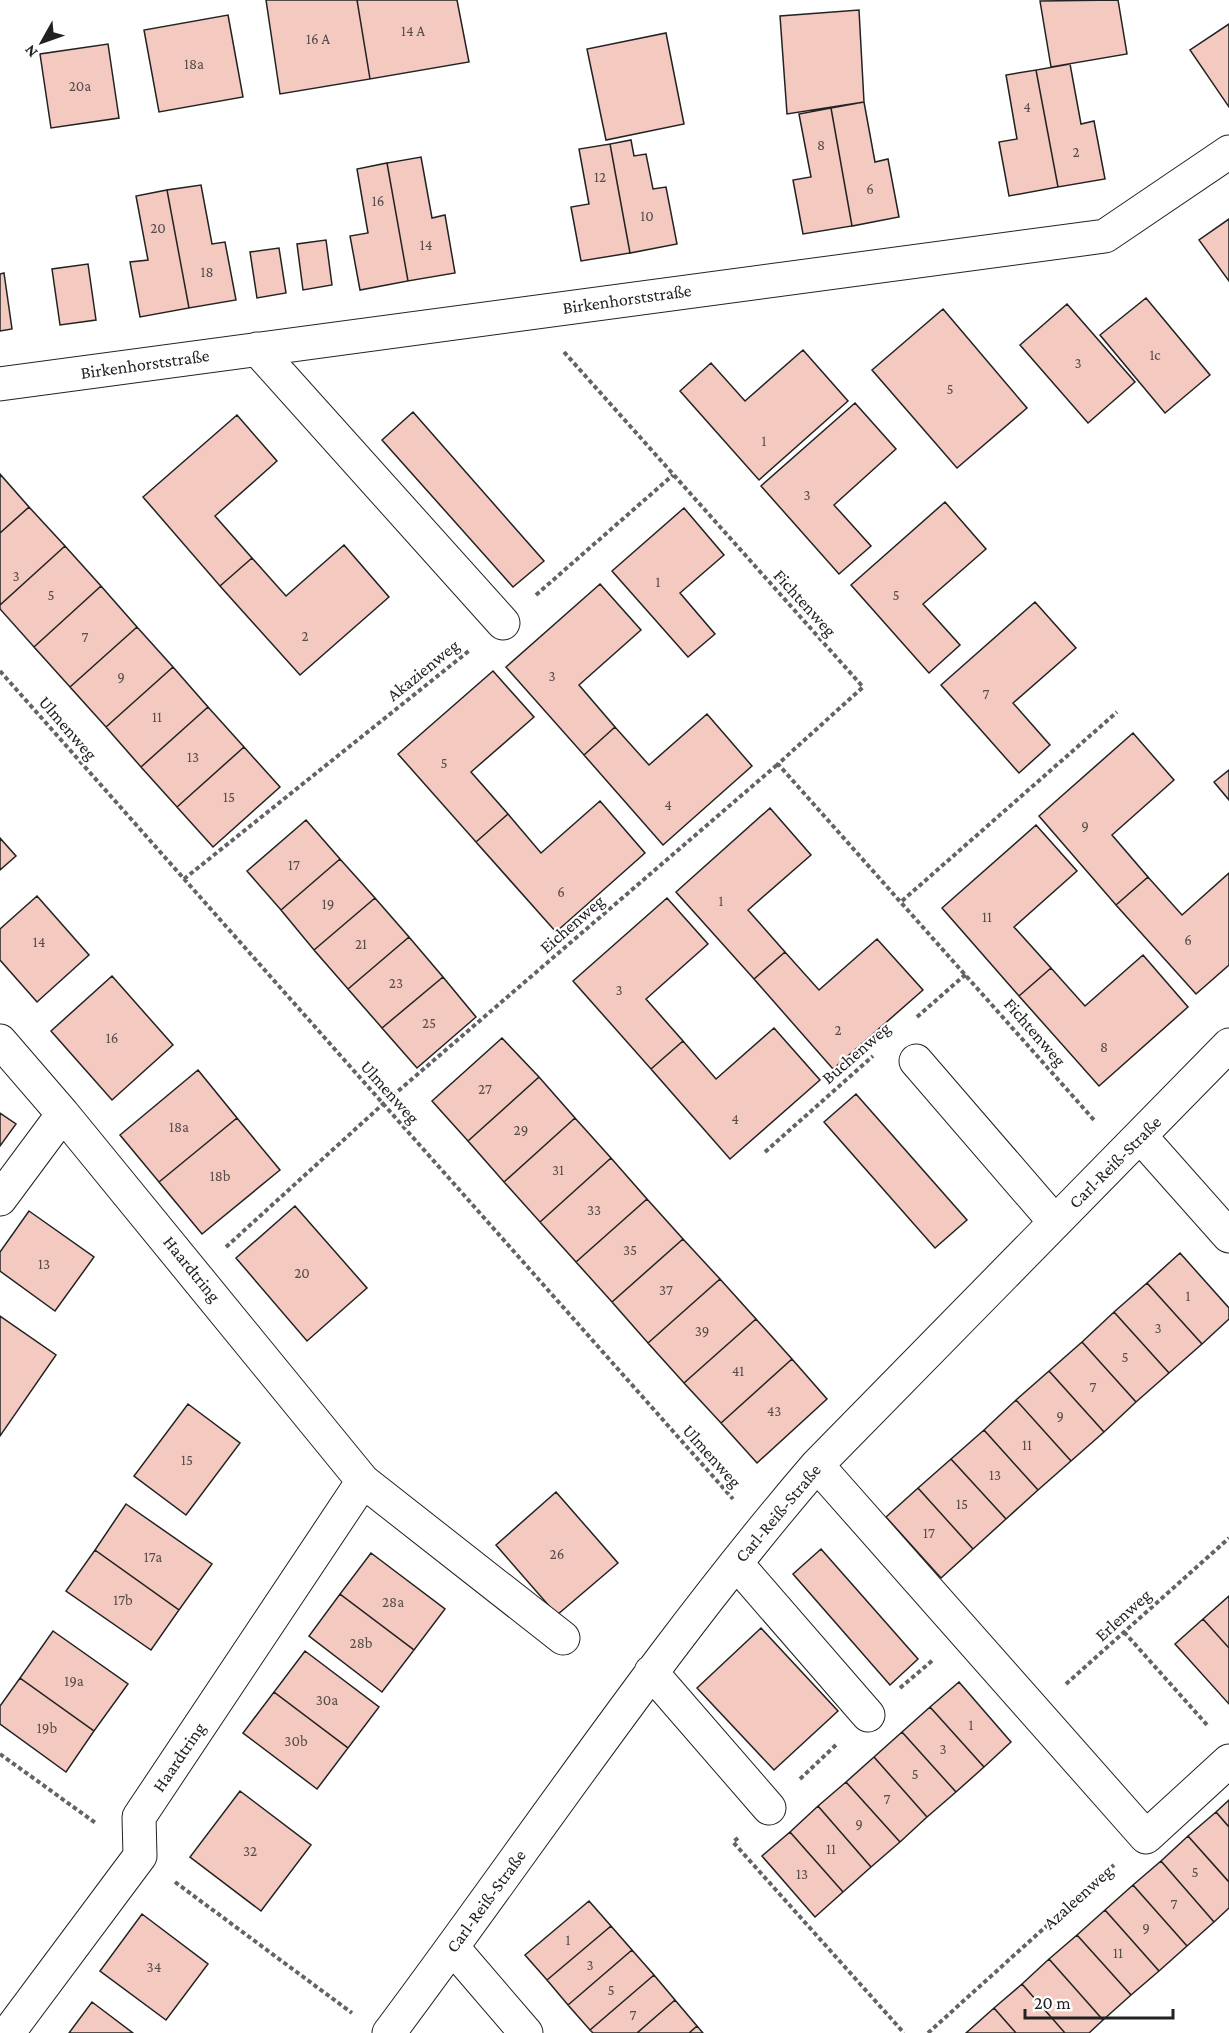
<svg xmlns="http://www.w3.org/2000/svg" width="1229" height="2033" font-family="'Crimson Pro',serif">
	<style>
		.building { fill: #f3c9c0; stroke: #222; stroke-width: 1.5 }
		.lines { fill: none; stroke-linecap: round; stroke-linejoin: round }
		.minor-casing { stroke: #222; stroke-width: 35 }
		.path { stroke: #646464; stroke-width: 4; stroke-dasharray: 4.5 3; stroke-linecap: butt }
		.minor { stroke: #fff; stroke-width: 33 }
		.labels { text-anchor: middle; stroke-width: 4.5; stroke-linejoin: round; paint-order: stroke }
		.number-label { font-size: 15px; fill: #564c4a }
		.street-label { font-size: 18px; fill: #222; stroke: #fff }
	</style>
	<rect width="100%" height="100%" fill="#fff"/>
	<!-- building -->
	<path class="building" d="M266,0H357L370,79L280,94Z
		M357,0H457L469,62L370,79Z
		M1118,0L1127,54L1051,67L1040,1Z
		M859,10L864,102L787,114L780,16Z
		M228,15L243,97L159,112L144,30Z
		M1229,24V107L1190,50Z
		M666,33L684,124L606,140L587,49Z
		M108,44L119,118L51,128L40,54Z
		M1070,64L1081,124L1094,121L1105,179L1058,187L1036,70Z
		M1036,70L1058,187L1009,196L999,142L1017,139L1006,75Z
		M864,102L875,162L888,159L899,217L852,226L831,108Z
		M831,108L852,226L803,234L793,180L811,177L799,114Z
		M631,140L634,156L646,154L653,189L666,187L677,244L630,253L610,144Z
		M610,144L630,253L581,261L571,207L589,204L579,149Z
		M421,157L432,218L445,215L455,273L408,281L387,163Z
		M387,163L408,281L360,290L350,236L368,233L357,169Z
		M201,185L212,244L225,242L236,300L189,308L167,190Z
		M167,190L189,308L140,317L130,262L148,260L136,196Z
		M1229,219V281L1199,240Z
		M326,240L332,285L303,290L297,244Z
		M279,248L286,293L257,298L250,252Z
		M88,264L96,320L60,325L52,269Z
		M4,273L12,329L0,331V274Z
		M1146,298L1210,375L1165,413L1100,335Z
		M1067,304L1135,382L1088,423L1020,345Z
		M943,309L1027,408L957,468L872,370Z
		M803,350L848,401L759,480L680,391L711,363L745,401Z
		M855,403L896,449L834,505L871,546L839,574L761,486Z
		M413,412L544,561L513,587L382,440Z
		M237,415L277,461L215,516L252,558L220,586L143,497Z
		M0,474L29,507L0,533Z
		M945,502L986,549L923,604L960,645L929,673L851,585Z
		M29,507L65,546L0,605V533Z
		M684,508L724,555L680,593L715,634L688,657L612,571Z
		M344,545L389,597L300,675L220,586L252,558L286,596Z
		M65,546L101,586L34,647L0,609V605Z
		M600,584L641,630L579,685L615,727L584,755L506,667Z
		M101,586L137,627L70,687L34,647Z
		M1035,602L1076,648L1013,703L1050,745L1019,773L941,685Z
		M137,627L173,667L106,727L70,687Z
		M173,667L208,707L141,767L106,727Z
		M493,671L534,717L471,772L508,814L476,842L398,754Z
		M208,707L244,747L177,807L141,767Z
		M707,714L752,766L663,845L584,755L615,727L649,765Z
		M1133,733L1174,780L1112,835L1148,877L1116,905L1039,816Z
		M244,747L280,787L213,847L177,807Z
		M1229,770V800L1214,782Z
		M600,801L645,853L556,932L476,842L508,814L541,853Z
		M770,808L811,855L748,910L785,952L754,979L676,892Z
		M306,820L340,859L281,910L247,871Z
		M1036,825L1077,871L1014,927L1051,968L1019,996L942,908Z
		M0,838L16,856L0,870Z
		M340,859L375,898L314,950L281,910Z
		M1229,873V965L1196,994L1116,905L1148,877L1182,915Z
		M37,896L89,955L37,1002L0,960V929Z
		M375,898L409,937L348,989L314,950Z
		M667,898L708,944L646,999L683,1041L651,1069L573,981Z
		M409,937L443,977L382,1028L348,989Z
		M877,939L923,990L833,1069L754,979L785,952L819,990Z
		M1143,955L1188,1007L1099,1086L1019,996L1051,968L1085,1006Z
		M112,976L173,1045L112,1100L51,1031Z
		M443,977L476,1017L417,1068L382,1028Z
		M774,1028L820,1080L730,1159L651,1069L683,1041L716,1079Z
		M502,1038L539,1077L468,1141L432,1101Z
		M198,1070L237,1118L159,1182L120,1135Z
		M539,1077L575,1118L504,1182L468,1141Z
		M856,1094L967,1220L935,1248L824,1122Z
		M0,1113L16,1124L0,1146Z
		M237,1118L280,1170L202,1234L159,1182Z
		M575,1118L611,1158L540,1222L504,1182Z
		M611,1158L647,1199L576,1262L540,1222Z
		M647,1199L683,1239L612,1302L576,1262Z
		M295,1206L367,1288L307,1341L236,1258Z
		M29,1211L94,1257L55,1311L0,1271V1252Z
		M683,1239L720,1279L648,1343L612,1302Z
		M1180,1253L1229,1308V1319L1202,1344L1147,1283Z
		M720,1279L756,1319L684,1383L648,1343Z
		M1147,1283L1202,1344L1169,1373L1114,1312Z
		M1114,1312L1169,1373L1136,1402L1082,1342Z
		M0,1316L56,1355L0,1436Z
		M756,1319L792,1359L721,1423L684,1383Z
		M1082,1342L1136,1402L1104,1432L1049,1371Z
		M792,1359L827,1399L757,1463L721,1423Z
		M1049,1371L1104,1432L1071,1461L1016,1400Z
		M1016,1400L1071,1461L1038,1490L984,1430Z
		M188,1404L240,1443L186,1515L134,1476Z
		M984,1430L1038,1490L1006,1519L951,1459Z
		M951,1459L1006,1519L973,1549L918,1488Z
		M918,1488L973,1549L941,1578L886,1517Z
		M556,1492L618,1563L557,1615L496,1545Z
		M126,1504L212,1564L179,1610L95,1550Z
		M821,1549L918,1659L890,1685L793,1574Z
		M95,1550L179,1610L151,1650L66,1591Z
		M371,1553L445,1609L414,1650L340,1594Z
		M340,1594L414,1650L382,1692L309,1636Z
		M1229,1596V1648L1203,1619Z
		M1203,1619L1229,1648V1704L1175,1644Z
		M761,1628L838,1711L774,1770L697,1688Z
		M53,1631L128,1684L94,1731L20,1678Z
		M305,1651L379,1707L348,1748L274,1692Z
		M20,1678L94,1731L66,1772L0,1724V1706Z
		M959,1682L1011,1742L984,1767L930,1707Z
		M274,1692L348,1748L317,1789L243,1733Z
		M930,1707L984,1767L956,1792L902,1732Z
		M902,1732L956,1792L927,1817L874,1757Z
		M874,1757L927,1817L900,1842L846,1782Z
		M846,1782L900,1842L871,1867L818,1806Z
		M240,1791L311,1845L261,1911L190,1857Z
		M1229,1800V1827L1216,1812Z
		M818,1806L871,1867L843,1892L790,1832Z
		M1216,1812L1229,1827V1882L1188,1836Z
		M790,1832L843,1892L815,1917L762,1856Z
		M1188,1836L1229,1882V1908L1214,1922L1161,1861Z
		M1161,1861L1214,1922L1187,1946L1133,1885Z
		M1133,1885L1187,1946L1159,1971L1105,1910Z
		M589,1901L611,1926L547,1980L525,1955Z
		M1105,1910L1159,1971L1131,1995L1077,1935Z
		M142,1914L208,1964L166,2020L100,1971Z
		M611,1926L632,1950L568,2005L547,1980Z
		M1077,1935L1131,1995L1103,2020L1049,1959Z
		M632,1950L654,1975L590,2030L568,2005Z
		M1049,1959L1103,2020L1089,2033H1065L1022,1984Z
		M654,1975L675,2000L637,2033H593L590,2030Z
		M1022,1984L1065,2033H1016L994,2008Z
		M675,2000L697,2026L689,2033H637Z
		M92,2002L133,2033H69Z
		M994,2008L1016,2033H966Z
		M697,2026L703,2033H689Z"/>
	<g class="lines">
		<defs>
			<path id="minor" d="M257,349L503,623
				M0,384L1105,236L1229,152
				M0,1041L63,1114
				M916,1061L1055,1222
				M1141,1137L1229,1236
				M0,1199L63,1114L363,1481L139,1817L140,1856L8,2033
				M817,1465L1146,1837L1229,1761
				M363,1481L563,1638
				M736,1563L868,1715
				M651,1672L769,1808
				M453,1948L526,2033
				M389,2033C531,1843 662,1645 817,1465L1229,1045"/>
		</defs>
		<!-- minor casing -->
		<use href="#minor" class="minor-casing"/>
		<!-- path -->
		<path class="path" d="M564,352L863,687L778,764L1094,1120
			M536,595L673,475
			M0,671L733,1499
			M184,879L470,650
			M902,901L1117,712
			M917,1017L966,974
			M765,1152L873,1056
			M226,1247L383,1104L778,764
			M1124,1632L1208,1726
			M1066,1684L1229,1538
			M900,1688L933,1660
			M0,1754L97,1824
			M800,1779L838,1743
			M738,1838L733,1842L904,2033
			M175,1882L352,2013
			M928,2033L1114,1865"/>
		<!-- minor -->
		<use href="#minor" class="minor"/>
	</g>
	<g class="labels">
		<!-- number labels -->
		<g class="number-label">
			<text x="413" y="36">14 A</text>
			<text x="318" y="44">16 A</text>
			<text x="194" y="69">18a</text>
			<text x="80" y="91">20a</text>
			<text x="1027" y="112">4</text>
			<text x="821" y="150">8</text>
			<text x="1076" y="157">2</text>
			<text x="600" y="182">12</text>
			<text x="870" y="194">6</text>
			<text x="378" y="206">16</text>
			<text x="647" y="221">10</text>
			<text x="158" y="233">20</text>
			<text x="426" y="250">14</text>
			<text x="207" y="277">18</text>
			<text x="1155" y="360">1c</text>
			<text x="1078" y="368">3</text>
			<text x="950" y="394">5</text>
			<text x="764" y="446">1</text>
			<text x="807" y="500">3</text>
			<text x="16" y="581">3</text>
			<text x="658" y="587">1</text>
			<text x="51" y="600">5</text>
			<text x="896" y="600">5</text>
			<text x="305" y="641">2</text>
			<text x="85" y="642">7</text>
			<text x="552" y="681">3</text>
			<text x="121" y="682">9</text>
			<text x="986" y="699">7</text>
			<text x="157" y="722">11</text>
			<text x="193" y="762">13</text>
			<text x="444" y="768">5</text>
			<text x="229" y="802">15</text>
			<text x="668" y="810">4</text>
			<text x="1085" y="831">9</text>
			<text x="294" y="870">17</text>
			<text x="561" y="897">6</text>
			<text x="721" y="906">1</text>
			<text x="328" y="909">19</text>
			<text x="987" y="922">11</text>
			<text x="1188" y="945">6</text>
			<text x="39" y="947">14</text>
			<text x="361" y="949">21</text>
			<text x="396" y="988">23</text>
			<text x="619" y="995">3</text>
			<text x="429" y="1028">25</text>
			<text x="838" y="1035">2</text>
			<text x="112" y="1043">16</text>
			<text x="1104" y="1052">8</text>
			<text x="485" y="1094">27</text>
			<text x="735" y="1124">4</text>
			<text x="179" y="1132">18a</text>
			<text x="521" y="1135">29</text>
			<text x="558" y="1175">31</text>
			<text x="220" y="1181">18b</text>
			<text x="594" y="1215">33</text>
			<text x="630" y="1255">35</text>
			<text x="44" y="1269">13</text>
			<text x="302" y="1278">20</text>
			<text x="666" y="1295">37</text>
			<text x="1188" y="1301">1</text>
			<text x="1158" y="1333">3</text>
			<text x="702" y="1336">39</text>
			<text x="1125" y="1362">5</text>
			<text x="738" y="1376">41</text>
			<text x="1093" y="1392">7</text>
			<text x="774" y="1416">43</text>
			<text x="1060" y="1421">9</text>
			<text x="1027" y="1450">11</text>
			<text x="187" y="1465">15</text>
			<text x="995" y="1480">13</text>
			<text x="962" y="1509">15</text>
			<text x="929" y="1538">17</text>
			<text x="557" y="1559">26</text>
			<text x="153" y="1562">17a</text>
			<text x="123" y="1605">17b</text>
			<text x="393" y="1607">28a</text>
			<text x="361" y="1648">28b</text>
			<text x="74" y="1686">19a</text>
			<text x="327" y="1705">30a</text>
			<text x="971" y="1730">1</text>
			<text x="47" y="1733">19b</text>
			<text x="296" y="1746">30b</text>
			<text x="943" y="1754">3</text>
			<text x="915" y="1779">5</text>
			<text x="887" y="1804">7</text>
			<text x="859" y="1829">9</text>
			<text x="831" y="1854">11</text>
			<text x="250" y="1856">32</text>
			<text x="1195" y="1877">5</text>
			<text x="802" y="1879">13</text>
			<text x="1174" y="1909">7</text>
			<text x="1146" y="1933">9</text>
			<text x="568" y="1945">1</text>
			<text x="1118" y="1958">11</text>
			<text x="590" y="1970">3</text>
			<text x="154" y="1972">34</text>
			<text x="611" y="1995">5</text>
			<text x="633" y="2020">7</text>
		</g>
		<!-- street labels -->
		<g class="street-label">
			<text transform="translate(627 299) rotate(-8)" y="6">Birkenhorststraße</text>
			<text transform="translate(145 364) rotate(-8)" y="6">Birkenhorststraße</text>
			<text transform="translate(805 603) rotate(48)" y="6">Fichtenweg</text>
			<text transform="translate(423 670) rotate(-39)" y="6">Akazienweg</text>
			<text transform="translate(68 728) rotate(49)" y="6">Ulmenweg</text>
			<text transform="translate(572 924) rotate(-41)" y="6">Eichenweg</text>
			<text transform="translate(1035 1032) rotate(49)" y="6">Fichtenweg</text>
			<text transform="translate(856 1053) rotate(-41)" y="6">Buchenweg</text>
			<text transform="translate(390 1092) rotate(48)" y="6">Ulmenweg</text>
			<text transform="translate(1115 1162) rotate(-45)" y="6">Carl-Reiß-Straße</text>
			<text transform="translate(192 1269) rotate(51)" y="6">Haardtring</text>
			<text transform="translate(712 1456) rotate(48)" y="6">Ulmenweg</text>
			<text transform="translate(778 1513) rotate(-50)" y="6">Carl-Reiß-Straße</text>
			<text transform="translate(1123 1615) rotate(-42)" y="6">Erlenweg</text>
			<text transform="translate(179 1757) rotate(-56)" y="6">Haardtring</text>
			<text transform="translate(1078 1897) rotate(-42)" y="6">Azaleenweg</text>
			<text transform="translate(486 1901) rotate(-54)" y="6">Carl-Reiß-Straße</text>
		</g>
	</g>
	<!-- north arrow -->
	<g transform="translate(42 42) rotate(230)" stroke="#ffffff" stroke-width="4.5" paint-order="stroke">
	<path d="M0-4.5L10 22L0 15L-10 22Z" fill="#222222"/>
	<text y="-9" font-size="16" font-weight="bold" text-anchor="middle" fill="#222222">N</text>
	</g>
	<!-- scale -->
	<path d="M1025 2009v9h148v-9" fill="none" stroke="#222222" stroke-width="3"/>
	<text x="1034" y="2009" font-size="18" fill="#222222" stroke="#ffffff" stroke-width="4.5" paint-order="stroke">20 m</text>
</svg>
